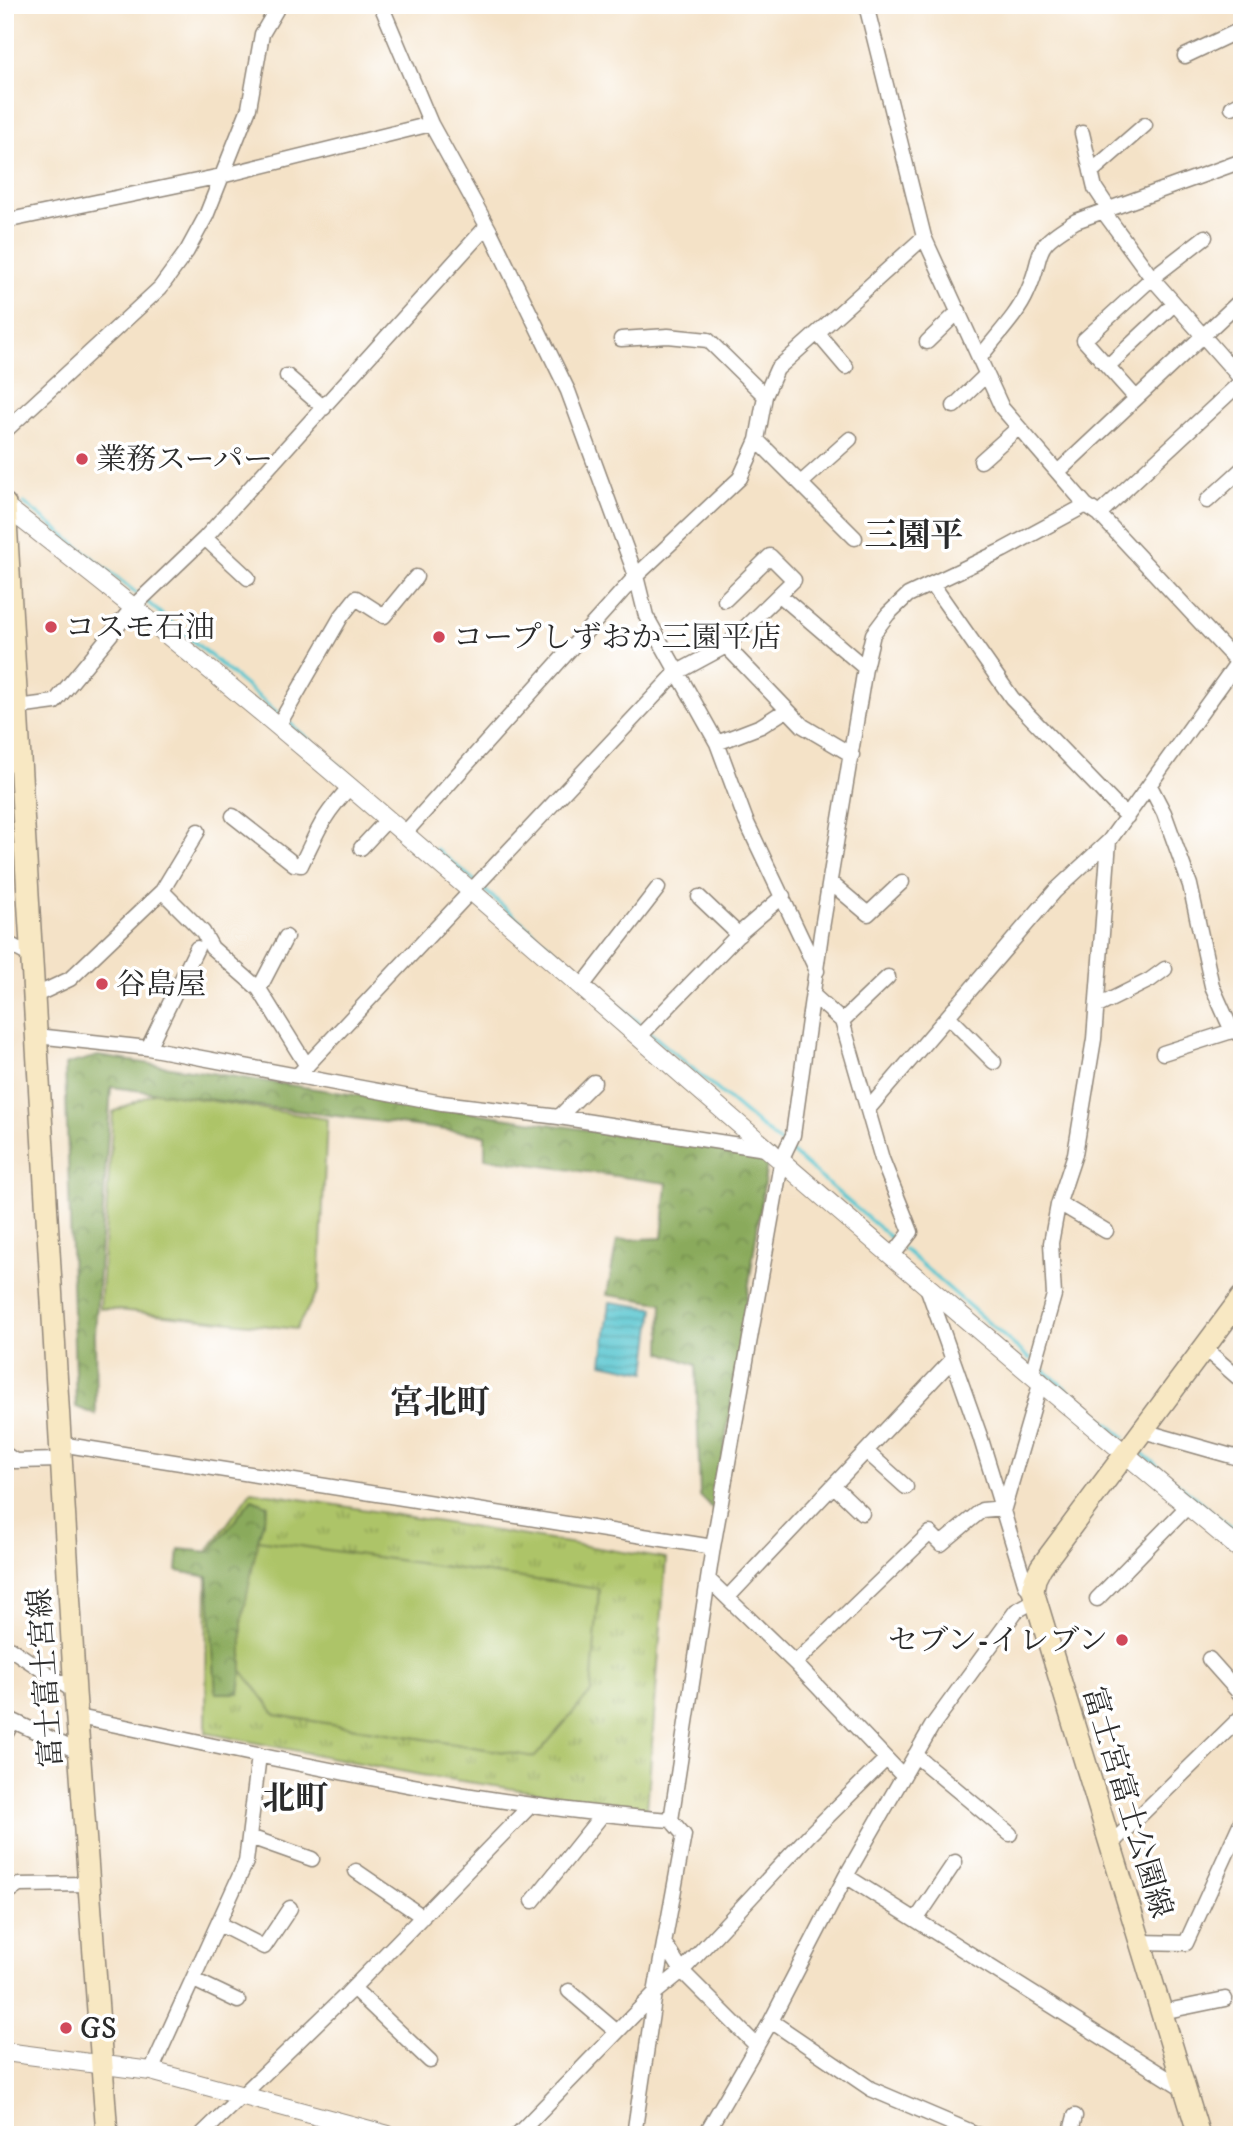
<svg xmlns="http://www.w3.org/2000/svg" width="1247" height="2140" font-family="'IM FELL DW Pica','Noto Serif JP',serif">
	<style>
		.grass { fill: url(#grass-tufts); stroke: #6c784a; stroke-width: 2 }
		.forest { fill: url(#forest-crowns); stroke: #5a6a44; stroke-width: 2 }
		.pitch { fill: #adc468; stroke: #6c784a; stroke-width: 2 }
		.water { fill: url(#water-rules); stroke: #42787e; stroke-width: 2 }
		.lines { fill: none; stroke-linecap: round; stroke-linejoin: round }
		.stream { stroke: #59c6d0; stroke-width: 3.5 }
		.minor-casing { stroke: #908679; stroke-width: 17 }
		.tertiary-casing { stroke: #908679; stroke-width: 20 }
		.secondary-casing { stroke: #908679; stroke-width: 24 }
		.minor { stroke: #fff; stroke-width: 14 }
		.tertiary { stroke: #fff; stroke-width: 18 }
		.secondary { stroke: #f8e8c3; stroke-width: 21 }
		.poi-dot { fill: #d1495b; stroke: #fff; stroke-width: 2.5 }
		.labels { text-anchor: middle; stroke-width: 7; stroke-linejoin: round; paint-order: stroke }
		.poi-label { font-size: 30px; fill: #2b2b2b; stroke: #fff; text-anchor: start }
		.street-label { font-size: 30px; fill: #2b2b2b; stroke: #fff }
		.quarter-label { font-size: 33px; font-weight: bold; fill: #2b2b2b; stroke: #fff }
	</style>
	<defs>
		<pattern id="grass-tufts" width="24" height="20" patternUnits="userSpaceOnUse" patternTransform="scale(1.75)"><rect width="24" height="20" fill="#adc468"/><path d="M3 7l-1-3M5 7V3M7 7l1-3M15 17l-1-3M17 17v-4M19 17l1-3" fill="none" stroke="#8d9f56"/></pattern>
		<pattern id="forest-crowns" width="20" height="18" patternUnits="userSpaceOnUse" patternTransform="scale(1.75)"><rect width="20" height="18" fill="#8aaa5c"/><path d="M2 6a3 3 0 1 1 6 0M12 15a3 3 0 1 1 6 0" fill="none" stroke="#718b4c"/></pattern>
		<pattern id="water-rules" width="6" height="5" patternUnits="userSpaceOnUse" patternTransform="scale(1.75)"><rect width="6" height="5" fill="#59c6d0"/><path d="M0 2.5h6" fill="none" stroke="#4aa1a9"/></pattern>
	</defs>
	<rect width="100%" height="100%" fill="#fff"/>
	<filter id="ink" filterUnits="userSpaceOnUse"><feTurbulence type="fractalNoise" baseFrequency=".0143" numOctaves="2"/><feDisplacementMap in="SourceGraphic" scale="14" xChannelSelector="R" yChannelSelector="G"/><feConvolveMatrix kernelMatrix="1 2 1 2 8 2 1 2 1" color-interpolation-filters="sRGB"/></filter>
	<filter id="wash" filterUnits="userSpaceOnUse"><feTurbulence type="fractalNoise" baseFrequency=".00686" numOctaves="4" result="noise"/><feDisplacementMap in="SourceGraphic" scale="28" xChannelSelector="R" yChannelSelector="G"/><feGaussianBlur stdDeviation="1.57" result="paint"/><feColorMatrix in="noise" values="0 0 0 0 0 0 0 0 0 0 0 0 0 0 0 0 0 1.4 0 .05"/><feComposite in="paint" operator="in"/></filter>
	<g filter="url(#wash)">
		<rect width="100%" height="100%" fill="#f4e2c7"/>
		<!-- grass -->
		<path class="grass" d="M251,1491L666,1559L647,1809L421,1775L206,1733L207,1552Z"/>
		<!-- forest -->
		<path class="forest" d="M98,1056L768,1157L715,1511L700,1496L696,1365L661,1352L662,1303L607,1295L617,1240L662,1238L667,1183L485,1158V1135L111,1087L95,1334L96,1415L76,1407L65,1065Z
			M252,1499L268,1505L258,1540L239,1693H216L208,1577L177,1571L179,1549L210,1552Z"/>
		<!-- pitch -->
		<path class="pitch" d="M156,1092L327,1119L319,1289L296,1329L100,1308L113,1112Z
			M258,1540L599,1589L591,1692L535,1757L276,1715L242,1670V1620Z"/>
		<!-- water -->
		<path class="water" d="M610,1302L654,1308L646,1372L602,1363Z"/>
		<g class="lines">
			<!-- stream -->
			<path class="stream" d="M24,503L140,596
				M146,601L279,714
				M285,719L369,792
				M436,849L476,882
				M481,887L584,976
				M590,981L643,1026
				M648,1031L784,1146
				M790,1151L898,1244
				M904,1249L1030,1359
				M1039,1366L1124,1437
				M1142,1453L1242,1537"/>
		</g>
	</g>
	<g filter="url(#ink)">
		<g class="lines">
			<defs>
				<path id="minor" d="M381,5L431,124L491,233L568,391L636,576L646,616L717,743L746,821L817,971
					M866,5L924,237L1002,408L1086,505L1099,514L1242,667
					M1185,56L1242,29
					M1232,107L1242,102
					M1082,133L1095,188L1109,209
					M1091,172L1145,125
					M1103,211L1152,278L1242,380
					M5,221L221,176L431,124
					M818,334L846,367
					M621,339L668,336L708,340L765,396
					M927,342L959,311
					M979,359C994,338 1017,316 1027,293C1047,250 1027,250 1076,221L1242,161
					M1108,366L1174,304
					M287,376L324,408
					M1136,398L1084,340L1152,278L1205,237
					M954,406L986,375
					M5,431L160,288L187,251L206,216L249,108L262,34L279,5
					M757,440L855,538
					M981,461L1018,428
					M1059,471L1242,299
					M802,482L850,439
					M1207,501L1242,469
					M1099,514L1242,381
					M205,538L248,578
					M932,584L1012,698L1127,817
					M781,596L865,668
					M725,600L770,556L794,580L726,646
					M5,713L18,707L55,702L134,606L205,538L487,226
					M278,726L341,617L356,598L384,616L416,577
					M717,743L761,726L786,710
					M1150,786L1164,813L1190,885L1212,986L1232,1031L1242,1034
					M233,816L294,864L301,865C319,829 321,818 350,787
					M404,834L636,576L740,478L757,440L765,396L777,369L924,237
					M361,848L387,820
					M830,882L868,914L902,882
					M162,891L203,932L212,948L259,989L307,1066
					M699,897L739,935
					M5,942L31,956
					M583,985L658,888
					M259,989L286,937
					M34,996L70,979L162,891L198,831
					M814,996L842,1021L882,1159L911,1232L893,1255
					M1098,1006L1150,980L1165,969
					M948,1016L994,1062
					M842,1021L888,977
					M37,1036L148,1048L442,1103L559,1117L772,1150
					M639,1037L741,932L783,896
					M148,1048L197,948
					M1163,1053L1232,1031
					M298,1075L676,673L726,646L803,726L852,755
					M870,1107L1055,891L1109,841
					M559,1117L594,1082
					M1059,1203L1106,1231
					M927,1287L980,1436L1026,1586L1033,1591
					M1205,1349L1242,1381
					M1032,1373L1054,1295L1051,1243L1058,1205L1075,1154L1094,1039L1109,841L1242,656
					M1143,1431L1242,1459
					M60,1444L713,1547
					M867,1452L906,1487
					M5,1454L15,1461L61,1460
					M835,1487L862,1513
					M709,1580L795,1663L903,1776
					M729,1596L952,1360
					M1097,1599L1188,1506
					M5,1645L75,1692
					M1209,1659L1242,1696
					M795,1663L930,1533L941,1544L982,1510L1004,1508L1041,1381
					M5,1717L81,1753
					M79,1717C272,1758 475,1806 671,1820L684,1835L655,1993L634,2135
					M5,1735L13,1721
					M915,1755L1010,1834
					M671,1820L713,1547L782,1158L793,1135L821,934L865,668L873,634L888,614L908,595L1003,550L1086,505
					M250,1837L312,1859
					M1110,1845L1242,1716
					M356,1871L423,1917
					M846,1876L1186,2090
					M5,1894L19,1885L88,1884
					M533,1901L602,1815
					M916,1920L955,1862
					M219,1924L264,1947L290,1908
					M1140,1942L1186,1943L1242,1820
					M665,1944L682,1971L757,2046
					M194,1980L238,2001
					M353,1988L430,2061
					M569,1991L617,2032
					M1162,2012L1225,1999
					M771,2021L871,2089L979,2135
					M151,2071L246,1862L259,1755
					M201,2135L347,1994L531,1805
					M517,2135L655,1993L682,1971L809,1835L885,1760
					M705,2135L771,2021L846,1876L932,1726L1016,1611L1036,1600
					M1070,2135L1075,2116"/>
				<path id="tertiary" d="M5,506C224,675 433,857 641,1039C839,1212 1039,1383 1242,1551
					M5,2052L151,2071L388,2135"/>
				<path id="secondary" d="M5,504L75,1692L107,2135
					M1199,2135L1033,1591L1035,1579L1041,1567L1242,1297"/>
			</defs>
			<!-- minor casing -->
			<use href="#minor" class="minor-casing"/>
			<!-- tertiary casing -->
			<use href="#tertiary" class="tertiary-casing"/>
			<!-- secondary casing -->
			<use href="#secondary" class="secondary-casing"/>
			<!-- minor -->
			<use href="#minor" class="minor"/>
			<!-- tertiary -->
			<use href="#tertiary" class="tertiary"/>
			<!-- secondary -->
			<use href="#secondary" class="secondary"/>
		</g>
	</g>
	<!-- markers -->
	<g class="poi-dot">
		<circle cx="82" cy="459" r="7"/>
		<circle cx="51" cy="627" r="7"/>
		<circle cx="439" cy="637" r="7"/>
		<circle cx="102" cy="984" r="7"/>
		<circle cx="1122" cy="1640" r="7"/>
		<circle cx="66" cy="2028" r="7"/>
	</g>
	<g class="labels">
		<!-- poi labels -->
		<g class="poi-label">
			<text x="96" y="469">業務スーパー</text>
			<text x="65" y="637">コスモ石油</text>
			<text x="453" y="647">コープしずおか三園平店</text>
			<text x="116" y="994">谷島屋</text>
			<text x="1108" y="1650" text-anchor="end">セブン-イレブン</text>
			<text x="80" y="2038">GS</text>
		</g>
		<!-- street labels -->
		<g class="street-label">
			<text transform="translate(45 1678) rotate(-94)" y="10">富士富士宮線</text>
			<text transform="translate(1128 1802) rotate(73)" y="10">富士宮富士公園線</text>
		</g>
		<!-- quarter labels -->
		<g class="quarter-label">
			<text x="914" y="546">三園平</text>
			<text x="440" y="1413">宮北町</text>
			<text x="295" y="1809">北町</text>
		</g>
	</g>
	<!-- margin -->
	<rect width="1247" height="2140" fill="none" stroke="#fff" stroke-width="28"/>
</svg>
